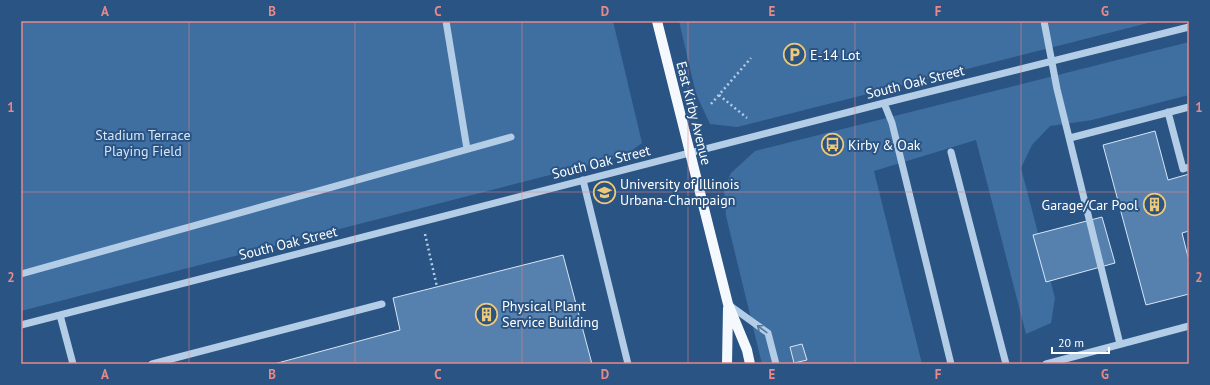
<svg xmlns="http://www.w3.org/2000/svg" width="1210" height="385" font-family="'PT Sans',sans-serif">
	<style>
		.green { fill: #3f6ea0 }
		.building { fill: #5680ad; stroke: #d7e6f6 }
		.lines { fill: none; stroke-linecap: round; stroke-linejoin: round }
		.path { stroke: #b4cde7; stroke-width: 2.5; stroke-dasharray: 2 3; stroke-linecap: butt }
		.minor { stroke: #b4cde7; stroke-width: 7 }
		.major { stroke: #f5f9fe; stroke-width: 10 }
		.oneway { stroke: #5378a2 }
		.grid { fill: none; stroke: #e88989; stroke-width: 1; stroke-opacity: 0.55 }
		.labels { text-anchor: middle; stroke-width: 4; stroke-linejoin: round; paint-order: stroke }
		.poi-label { font-size: 14px; fill: #fff; stroke: #2a5484; text-anchor: start }
		.street-label { font-size: 14px; fill: #fff; stroke: #2a5484 }
		.park-label { font-size: 14px; fill: #d7e6f6; stroke: #2a5484 }
		.neatline { fill: none; stroke: #e88989; stroke-width: 1.5 }
		.grid-label { font-size: 13px; text-anchor: middle; font-weight: bold; fill: #e88989 }
	</style>
	<rect width="100%" height="100%" fill="#2a5484"/>
	<!-- green -->
	<path class="green" d="M21,21H613L642,143L624,156L21,311Z
		M679,21H1156L737,127L710,124L696,94Z
		M1189,42V95L1092,120L1050,126L1032,145L1021,168L1055,298L1051,323L1026,334L976,140L874,171L922,364H762L726,216L724,189L731,173L755,151Z"/>
	<!-- building -->
	<path class="building" d="M1155,131L1168,180L1189,174V231L1182,233L1189,261V294L1146,305L1103,145Z
		M1102,217L1115,263L1046,282L1033,235Z
		M563,255L592,364H274L400,330L393,298Z
		M802,344L807,360L794,363L790,347Z"/>
	<g class="lines">
		<!-- path -->
		<path class="path" d="M719,95L747,118
			M711,104L751,58
			M425,234L437,287"/>
		<!-- minor -->
		<path class="minor" d="M446,21L467,149
			M1044,21L1057,89L1120,344
			M884,103L892,123L951,364
			M1168,112L1183,169L1189,167
			M1070,138L1189,107
			M951,152L1006,364
			M583,180L628,364
			M21,274L511,137
			M729,305L768,333L776,364
			M60,315L73,364
			M21,325L884,103L1189,27
			M152,364L382,304
			M1046,364L1189,326"/>
		<!-- major -->
		<path class="major" d="M657,21L728,304L747,350L750,364
			M727,364L728,308"/>
	</g>
	<!-- one-way arrows -->
	<defs><path id="oneway-shaft" d="M-6 0H5M1.5-3L5.5 0L1.5 3" fill="none" stroke-width="1.6" stroke-linecap="round" stroke-linejoin="round"/></defs>
	<use class="oneway" href="#oneway-shaft" transform="translate(762 329) rotate(-143)"/>
	<!-- grid -->
	<path class="grid" d="M189,21V364M355,21V364M522,21V364M688,21V364M855,21V364M1021,21V364M21,192H1189"/>
	<!-- icons -->
	<defs>
		<symbol id="parking-ring" viewBox="-11 -11 22 22"><circle r="9.5" fill="#2a5484" stroke="#edc97b" stroke-width="1.5"/><path d="M-3.5-5.5H1a3.5 3.5 0 0 1 0 7H-1V5.5H-3.5ZM-1-3.4V-.6H.8a1.4 1.4 0 0 0 0-2.8Z" fill="#edc97b"/></symbol>
		<symbol id="bus-ring" viewBox="-11 -11 22 22"><circle r="9.5" fill="#2a5484" stroke="#edc97b" stroke-width="1.5"/><path d="M-5-6H5V4H4V6H2V4H-2V6H-4V4H-5ZM-3.5-4V0h7V-4ZM-3.5 1.2v1.5H-2V1.2ZM2 1.2v1.5H3.5V1.2Z" fill="#edc97b"/></symbol>
		<symbol id="university-ring" viewBox="-11 -11 22 22"><circle r="9.5" fill="#2a5484" stroke="#edc97b" stroke-width="1.5"/><path d="M0-5L7-2L0 1L-7-2ZM-4 1L0 2.5L4 1V4Q0 6-4 4Z" fill="#edc97b"/></symbol>
		<symbol id="building-ring" viewBox="-11 -11 22 22"><circle r="9.5" fill="#2a5484" stroke="#edc97b" stroke-width="1.5"/><path d="M-4-6H4V6H1V3H-1V6H-4ZM-2.5-4.3h1.7v1.8h-1.7ZM.8-4.3h1.7v1.8H.8ZM-2.5-1h1.7V.8h-1.7ZM.8-1h1.7V.8H.8Z" fill="#edc97b"/></symbol>
	</defs>
	<g fill-rule="evenodd">
		<use href="#parking-ring" x="782" y="42" width="25" height="25"/>
		<use href="#bus-ring" x="820" y="132" width="25" height="25"/>
		<use href="#university-ring" x="592" y="180" width="25" height="25"/>
		<use href="#building-ring" x="1142" y="192" width="25" height="25"/>
		<use href="#building-ring" x="474" y="302" width="25" height="25"/>
	</g>
	<g class="labels">
		<!-- poi labels -->
		<g class="poi-label">
			<text x="810" y="60">E-14 Lot</text>
			<text x="848" y="150">Kirby &amp; Oak</text>
			<text x="620" y="189">University of Illinois<tspan x="620" dy="16">Urbana-Champaign</tspan></text>
			<text x="1138" y="210" text-anchor="end">Garage/Car Pool</text>
			<text x="502" y="311">Physical Plant<tspan x="502" dy="16">Service Building</tspan></text>
		</g>
		<!-- street labels -->
		<g class="street-label">
			<text transform="translate(915 82) rotate(-14)" y="5">South Oak Street</text>
			<text transform="translate(694 113) rotate(76)" y="5">East Kirby Avenue</text>
			<text transform="translate(601 162) rotate(-14)" y="5">South Oak Street</text>
			<text transform="translate(288 243) rotate(-14)" y="5">South Oak Street</text>
		</g>
		<!-- park labels -->
		<g class="park-label">
			<text x="143" y="140">Stadium Terrace<tspan x="143" dy="16">Playing Field</tspan></text>
		</g>
	</g>
	<!-- border -->
	<rect width="1210" height="385" fill="none" stroke="#2a5484" stroke-width="44"/>
	<!-- scale -->
	<path d="M1052 347v6h57v-6" fill="none" stroke="#ffffff" stroke-width="2"/>
	<text x="1058" y="347" font-size="12" fill="#ffffff" stroke="#2a5484" stroke-width="3" paint-order="stroke">20 m</text>
	<rect x="22" y="22" width="1166" height="341" class="neatline"/>
	<g class="grid-label">
		<text x="105" y="16">A</text>
		<text x="272" y="16">B</text>
		<text x="438" y="16">C</text>
		<text x="605" y="16">D</text>
		<text x="772" y="16">E</text>
		<text x="938" y="16">F</text>
		<text x="1105" y="16">G</text>
		<text x="11" y="112">1</text>
		<text x="1199" y="112">1</text>
		<text x="11" y="282">2</text>
		<text x="1199" y="282">2</text>
		<text x="105" y="379">A</text>
		<text x="272" y="379">B</text>
		<text x="438" y="379">C</text>
		<text x="605" y="379">D</text>
		<text x="772" y="379">E</text>
		<text x="938" y="379">F</text>
		<text x="1105" y="379">G</text>
	</g>
</svg>
